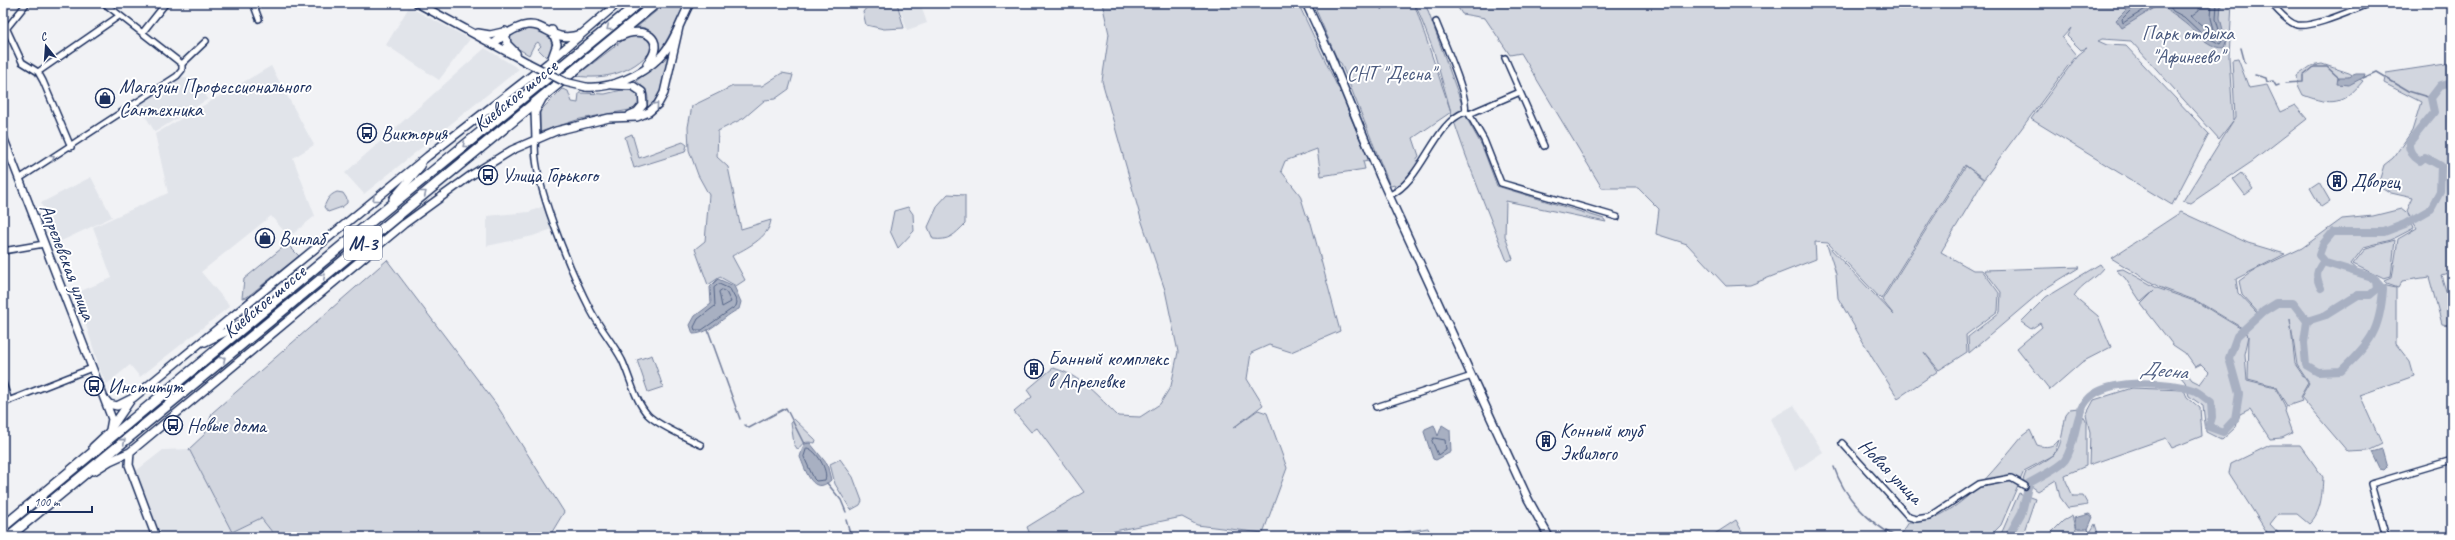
<svg xmlns="http://www.w3.org/2000/svg" width="2455" height="540" font-family="Caveat,sans-serif">
	<style>
		.built { fill: #e1e4ea }
		.green { fill: #d2d6df; stroke: #76829e }
		.water { fill: #a8b0c2; stroke: #707c9a }
		.lines { fill: none; stroke-linecap: round; stroke-linejoin: round }
		.shore { stroke: #536386; stroke-width: 1 }
		.stream { stroke: #707c9a; stroke-width: 1.5 }
		.river { stroke: #a8b0c2; stroke-width: 8 }
		.street-casing { stroke: #1b2f5e; stroke-width: 8 }
		.secondary-casing { stroke: #1b2f5e; stroke-width: 10 }
		.highway-casing { stroke: #1b2f5e; stroke-width: 12 }
		.street { stroke: #fff; stroke-width: 5 }
		.secondary { stroke: #fff; stroke-width: 7 }
		.highway { stroke: #fff; stroke-width: 9 }
		.secondary-bridge-casing { stroke: #1b2f5e; stroke-width: 10; stroke-linecap: butt }
		.secondary-bridge { stroke: #fff; stroke-width: 7 }
		.oneway { stroke: #8d97ae }
		.labels { text-anchor: middle; stroke-width: 4; stroke-linejoin: round; paint-order: stroke }
		.shield { fill: #fff; stroke: #5f6d8e; stroke-width: 1 }
		.shield-label { font-size: 19px; font-weight: bold; fill: #1b2f5e }
		.park-label { font-size: 20px; fill: #49597e; stroke: #fff }
		.poi-label { font-size: 20px; fill: #1b2f5e; stroke: #fff; text-anchor: start }
		.street-label { font-size: 20px; fill: #1b2f5e; stroke: #fff }
		.water-label { font-size: 21px; font-style: italic; fill: #4c5c81; stroke: #fff }
	</style>
	<rect width="100%" height="100%" fill="#f1f2f5"/>
	<filter id="ink" filterUnits="userSpaceOnUse"><feTurbulence type="fractalNoise" baseFrequency=".025" numOctaves="2"/><feDisplacementMap in="SourceGraphic" scale="8" xChannelSelector="R" yChannelSelector="G"/><feConvolveMatrix kernelMatrix="1 2 1 2 8 2 1 2 1" color-interpolation-filters="sRGB"/></filter>
	<g filter="url(#ink)">
		<!-- built -->
		<path class="built" d="M898,3H920L927,23L907,30Z
			M409,7L470,39L439,80L386,45Z
			M485,48L519,69L364,194L345,173Z
			M271,66L314,145L293,158L315,216L289,237L271,216L201,272L230,306L140,377L130,365L107,384L101,373L76,293L112,278L93,227L168,193L155,134Z
			M180,76L195,82L202,89L208,99L155,132L138,104Z
			M91,177L112,217L57,243L41,203Z
			M544,206L552,229L533,236L487,246V216L529,212Z
			M1794,405L1823,452L1795,471L1770,419Z
			M189,449L232,532L261,518L276,537H161L136,471L163,450Z"/>
		<!-- green -->
		<path class="green" d="M666,3H687L660,52C660,37 652,27 637,27Z
			M870,3H897L904,28L884,29L866,25L863,12Z
			M1102,3H1298L1338,88L1341,87L1349,113L1369,160L1363,161L1365,169L1321,176L1317,149L1285,161L1281,171L1300,195L1306,214L1311,223L1340,331L1291,352L1269,345L1251,353L1247,379L1263,405L1233,428L1258,410L1267,413L1287,468L1263,533L1197,525L1182,517L1086,537H1031L1027,527L1084,492L1037,428L1031,432L1014,412L1032,397L1027,390L1053,368C1081,375 1098,397 1118,416L1140,417L1160,404L1171,386L1178,352L1165,290L1141,219L1102,81L1109,34Z
			M1313,3H1384L1381,10L1385,3H1414L1451,112L1434,52L1415,3H1425L1468,121L1482,146L1497,186L1604,219L1606,222L1506,201L1505,236L1513,259L1507,261C1488,212 1467,163 1451,112L1413,138L1419,156L1416,160L1418,163L1396,190H1393L1395,185L1390,186L1341,63L1338,61Z
			M1455,3H2232L2229,57L2233,120L2235,117L2232,60L2238,59L2249,88L2267,85L2280,112L2295,105L2307,119L2253,161L2191,203L2183,201L2233,121L2219,139L2131,41L2102,39L2098,41L2107,45L2126,46L2209,134L2172,205L2031,119L2078,55L2087,48L2081,50L2067,36L2071,28L2062,38L2076,55L1984,179L1965,165L1881,299L1828,243L1815,242L1816,259L1750,285L1726,286L1687,244L1656,234L1659,209L1638,188H1602L1521,53L1510,55L1485,18L1462,14Z
			M524,25C539,31 555,32 551,52L546,57L538,49L541,46L538,42L534,45L529,55L510,44L511,34Z
			M630,35H645L651,42V51C631,73 605,80 576,76Z
			M670,47C665,75 666,92 644,112C651,100 649,89 636,81L659,64Z
			M2452,63V272L2441,275L2452,310V323L2449,325L2442,324L2429,277L2402,281L2398,288L2387,284L2385,281L2392,278L2398,239L2417,228L2410,217L2414,228L2391,240L2364,247L2351,264L2373,283L2396,288V344L2410,362L2414,376L2360,395L2382,444L2368,451L2348,452L2301,397L2309,383L2297,365L2290,319L2295,364L2308,383L2300,397L2302,401L2287,406L2275,386L2248,379L2249,336L2245,354L2247,380L2275,387L2285,406L2284,411L2292,433L2282,438L2270,439L2250,409L2240,414L2236,427L2222,440L2206,432L2203,406L2189,396L2185,382L2176,371L2186,372L2192,380L2200,384L2209,372L2201,364L2195,367L2185,353L2173,345L2141,304L2155,290L2141,302L2125,278L2116,270L2123,269L2157,288L2197,302L2240,328L2248,336L2245,332L2261,316L2242,295L2239,281L2253,271L2302,248L2342,219L2373,216L2401,209L2410,216L2407,211L2413,198L2391,193L2378,185L2384,165L2393,158L2412,131L2421,102L2384,83L2386,73Z
			M2322,64L2349,73L2363,81C2343,105 2332,106 2303,95L2298,85L2297,76L2311,66Z
			M782,73L793,75L789,89L775,99L765,100L744,118L718,131L717,157L728,167L741,229L771,220C769,238 746,248 732,256L745,280L736,286L720,277L708,285L695,249L705,241L709,195L698,175L689,150L688,127L692,106L733,86H762Z
			M630,88C638,94 644,100 635,109L580,119L540,132V111L562,89L568,91L572,102L578,103L579,93L605,94Z
			M632,134L639,158L683,142L687,145L685,152L634,168L625,137Z
			M1966,166L1984,180L1941,252L1973,270H1982L1999,293L1998,311L1966,335L1967,352L1939,370L1924,352L1938,371L1898,398L1873,359L1838,298L1836,274L1827,245L1894,315L1882,300Z
			M2241,173L2253,189L2245,195L2233,179Z
			M2319,182L2330,201L2321,207L2310,188Z
			M337,192L343,193L347,199V203L342,207L328,212L324,207C327,200 329,195 337,192Z
			M948,194L965,195V224C954,235 949,241 933,239L928,227L938,205Z
			M908,207L913,214L914,231L898,248L890,231L894,211Z
			M2181,212L2248,243L2285,254L2236,279L2238,293L2258,314L2242,328L2197,301L2159,287L2111,258Z
			M2395,240L2391,277L2384,279L2353,264L2366,248Z
			M287,244L299,256L247,297L242,298L244,279Z
			M387,260L496,404L564,512L549,537H513L512,535L506,537H276L261,518L232,532L189,449L205,434L212,413Z
			M2100,264L2103,268C2095,279 2081,284 2074,296L2098,316L2111,347L2082,362L2050,390L2017,348L2042,327L2040,323L2031,329L2021,322L2046,297Z
			M2080,267L2043,290L1969,353L1968,337L2000,312L2001,292L1984,270Z
			M652,355L663,387L648,392L637,360Z
			M2132,388L2184,390L2187,397L2200,408L2202,436L2172,448L2166,438L2089,465L2090,433L2086,415L2094,400Z
			M2078,408L2086,421V466L2065,475L2066,481L2073,496H2083L2088,505L2068,508L2060,497L2056,480L2038,491L2023,480L2026,472C2063,451 2058,455 2066,414L2070,409Z
			M794,419L816,440L815,443C806,441 802,442 798,450L794,444L791,423Z
			M2030,430L2037,445C2046,448 2053,447 2059,440L2054,455L2024,471L2001,525L1989,537H1905L1901,535L1909,522C1954,525 1996,467 2022,436Z
			M2270,445H2300L2323,477C2322,493 2322,512 2309,524L2297,514H2278L2270,524L2282,537H2270L2229,473L2231,464Z
			M840,459L853,477L862,501L860,505L851,510L835,484L830,464Z
			M2019,493L2035,499L2022,537H1993L2002,532Z
			M2072,516L2076,531L2083,534L2091,531L2095,524L2099,537L2049,535L2063,521Z
			M1736,520L1745,537H1710Z
			M1428,528L1432,537H1374Z"/>
		<!-- water -->
		<path class="water" d="M2133,3H2181L2187,6L2193,3H2221L2220,18L2226,42L2224,48C2205,47 2196,31 2182,21C2175,15 2170,14 2165,7H2156L2122,28L2116,20Z
			M2356,74H2365L2364,77L2349,85L2337,84L2338,77H2348Z
			M718,279L734,286L741,302L739,309C723,316 711,334 693,334L690,325L695,316L711,304L710,287Z
			M1434,425L1438,436L1442,425L1450,430L1451,452L1436,460L1433,459L1424,432L1425,429Z
			M810,443L827,464L831,480C813,497 806,471 800,457L804,444Z
			M2382,449L2387,467L2384,470L2380,469L2372,452Z
			M2089,514L2093,517L2088,529H2076L2074,518Z"/>
		<g class="lines">
			<!-- shore -->
			<path class="shore" d="M2135,3L2134,7L2122,19L2123,23L2155,3
				M2167,3L2173,11L2184,17L2203,35L2220,44L2222,41L2216,19L2217,3
				M2200,3L2199,10L2191,16L2213,35L2215,33L2211,18L2212,3
				M719,284L730,289L737,302L736,306L702,330H695L694,327L698,319L715,306L714,288Z
				M722,290L726,292L731,302L722,307L719,292Z
				M1434,438L1445,440L1446,449L1438,455L1432,441Z
				M807,448C816,449 829,471 825,480L816,481L814,479L804,457Z"/>
			<!-- stream -->
			<path class="stream" d="M2225,34L2235,39
				M2241,48L2245,63
				M2255,75L2266,78L2267,82L2273,81L2276,86L2279,85
				M2363,78L2376,72L2408,91L2431,98
				M2285,83L2303,82V76L2314,67H2327L2339,78
				M708,330L740,419
				M745,425L749,428L786,408L804,444
				M1834,467C1844,497 1868,522 1896,537
				M827,483L841,500L846,512
				M846,520L851,537
				M2088,529L2090,537"/>
			<!-- river -->
			<path class="river" d="M2321,288C2315,276 2316,271 2324,261
				M2307,321L2326,315L2358,295H2370L2377,289L2376,281
				M2008,537L2022,512L2029,483C2038,478 2060,467 2065,460C2078,441 2073,408 2094,394C2116,379 2169,382 2193,390C2199,392 2205,398 2211,402L2212,417L2209,427L2223,432L2235,419L2239,394L2229,358L2237,336L2264,311L2277,303H2293L2307,321L2304,343L2306,365L2318,372L2341,371C2371,342 2380,331 2383,289L2372,277L2326,263L2319,255L2323,244L2333,232H2384L2405,224L2431,209L2440,192L2441,166L2425,157L2420,161C2414,157 2408,152 2409,143L2434,112L2431,98L2441,85L2452,82"/>
			<defs>
				<path id="street" d="M104,3L182,64
					M253,3L259,19
					M2271,3C2277,10 2288,23 2297,25C2315,28 2354,9 2372,3
					M3,21L22,62L38,72L43,81L71,147
					M1436,22C1442,37 1470,100 1465,112
					M6,29L27,3
					M143,32L166,3
					M1505,58L1544,146
					M38,72L119,16
					M1465,112L1469,114L1484,140L1501,183L1617,217
					M1469,114L1520,92
					M536,139C529,176 573,276 591,311C600,328 613,343 622,360C630,377 635,401 648,415C659,426 686,437 701,445
					M19,179L177,76L182,70V64L206,41
					M1390,195C1422,181 1434,123 1465,112
					M3,251L44,244
					M3,383L9,401
					M3,403L92,368
					M1376,407L1472,376
					M1842,443L1909,517L1916,519L1929,517L1979,484L2011,478L2025,486
					M2386,537L2371,484L2452,460"/>
				<path id="secondary" d="M417,3L528,63
					M1306,3L1331,57L1380,176L1528,499L1549,537
					M552,30L557,44L552,58
					M505,31L507,44L516,53
					M478,33L490,35L503,32
					M619,37C644,24 668,39 647,64
					M493,44C546,0 540,48 581,34
					M613,85L633,86L642,92L643,105L637,112L630,115
					M586,87C611,89 642,75 660,57C674,43 681,20 690,3
					M3,137L112,419L110,430
					M536,139L535,112L542,99
					M393,199L421,166
					M205,342L244,323
					M104,398L109,404L117,406L133,398L428,156L548,63L618,3
					M93,447L108,433L130,401
					M130,452L129,465L156,537
					M94,471L110,461L130,452L404,224L470,176L512,150L556,131L609,118L637,117L649,112L658,104L664,93L679,27"/>
				<path id="highway" d="M3,527L373,220L639,3
					M8,537L656,3"/>
			</defs>
			<!-- street casing -->
			<use href="#street" class="street-casing"/>
			<!-- secondary casing -->
			<use href="#secondary" class="secondary-casing"/>
			<!-- highway casing -->
			<use href="#highway" class="highway-casing"/>
			<!-- street -->
			<use href="#street" class="street"/>
			<!-- secondary -->
			<use href="#secondary" class="secondary"/>
			<!-- highway -->
			<use href="#highway" class="highway"/>
			<defs>
				<path id="secondary-bridge" d="M528,63L565,82L586,87"/>
			</defs>
			<!-- secondary-bridge casing -->
			<use href="#secondary-bridge" class="secondary-bridge-casing"/>
			<!-- secondary-bridge -->
			<use href="#secondary-bridge" class="secondary-bridge"/>
		</g>
		<!-- one-way arrows -->
		<defs><path id="oneway-chevron" d="M-2-3.5L2.5 0L-2 3.5" fill="none" stroke-width="1.6" stroke-linecap="round" stroke-linejoin="round"/></defs>
		<g class="oneway">
			<use href="#oneway-chevron" transform="translate(609 28) rotate(141)"/>
			<use href="#oneway-chevron" transform="translate(656 105) rotate(-50)"/>
			<use href="#oneway-chevron" transform="translate(465 145) rotate(141)"/>
			<use href="#oneway-chevron" transform="translate(52 158) rotate(-32)"/>
			<use href="#oneway-chevron" transform="translate(424 193) rotate(-39)"/>
			<use href="#oneway-chevron" transform="translate(375 199) rotate(141)"/>
			<use href="#oneway-chevron" transform="translate(323 276) rotate(-40)"/>
			<use href="#oneway-chevron" transform="translate(223 359) rotate(-40)"/>
			<use href="#oneway-chevron" transform="translate(123 441) rotate(-40)"/>
		</g>
	</g>
	<!-- icons -->
	<defs>
		<symbol id="shop-ring" viewBox="-11 -11 22 22"><circle r="9.5" fill="#fff" stroke="#1b2f5e" stroke-width="1.5"/><path d="M-5-2.5h2.3a2.7 3.5 0 0 1 5.4 0H5L5.5 6h-11ZM-1.5-2.5h3a1.5 2.3 0 0 0-3 0Z" fill="#1b2f5e"/></symbol>
		<symbol id="bus-ring" viewBox="-11 -11 22 22"><circle r="9.5" fill="#fff" stroke="#1b2f5e" stroke-width="1.5"/><path d="M-5-6H5V4H4V6H2V4H-2V6H-4V4H-5ZM-3.5-4V0h7V-4ZM-3.5 1.2v1.5H-2V1.2ZM2 1.2v1.5H3.5V1.2Z" fill="#1b2f5e"/></symbol>
		<symbol id="building-ring" viewBox="-11 -11 22 22"><circle r="9.5" fill="#fff" stroke="#1b2f5e" stroke-width="1.5"/><path d="M-4-6H4V6H1V3H-1V6H-4ZM-2.5-4.3h1.7v1.8h-1.7ZM.8-4.3h1.7v1.8H.8ZM-2.5-1h1.7V.8h-1.7ZM.8-1h1.7V.8H.8Z" fill="#1b2f5e"/></symbol>
	</defs>
	<g fill-rule="evenodd">
		<use href="#shop-ring" x="94" y="87" width="22" height="22"/>
		<use href="#bus-ring" x="356" y="122" width="22" height="22"/>
		<use href="#bus-ring" x="477" y="164" width="22" height="22"/>
		<use href="#building-ring" x="2326" y="170" width="22" height="22"/>
		<use href="#shop-ring" x="254" y="227" width="22" height="22"/>
		<use href="#building-ring" x="1023" y="358" width="22" height="22"/>
		<use href="#bus-ring" x="83" y="375" width="22" height="22"/>
		<use href="#bus-ring" x="162" y="414" width="22" height="22"/>
		<use href="#building-ring" x="1535" y="430" width="22" height="22"/>
	</g>
	<g class="labels">
		<!-- shield labels -->
		<rect class="shield" x="344" y="226" width="38" height="34" rx="3"/>
		<g class="shield-label">
			<text x="363" y="250">М-3</text>
		</g>
		<!-- park labels -->
		<g class="park-label">
			<text x="2188" y="40">Парк отдыха<tspan x="2188" dy="23">"Афинеево"</tspan></text>
			<text x="1391" y="80">СНТ "Десна"</text>
		</g>
		<!-- poi labels -->
		<g class="poi-label">
			<text x="119" y="93">Магазин Профессионального<tspan x="119" dy="23">Сантехника</tspan></text>
			<text x="381" y="140">Виктория</text>
			<text x="502" y="182">Улица Горького</text>
			<text x="2351" y="188">Дворец</text>
			<text x="279" y="245">Винлаб</text>
			<text x="1048" y="365">Банный комплекс<tspan x="1048" dy="23">в Апрелевке</tspan></text>
			<text x="108" y="393">Институт</text>
			<text x="187" y="432">Новые дома</text>
			<text x="1560" y="437">Конный клуб<tspan x="1560" dy="23">Эквилого</tspan></text>
		</g>
		<!-- street labels -->
		<g class="street-label">
			<text transform="translate(515 95) rotate(-39)" y="7">Киевское шоссе</text>
			<text transform="translate(68 262) rotate(69)" y="7">Апрелевская улица</text>
			<text transform="translate(264 301) rotate(-40)" y="7">Киевское шоссе</text>
			<text transform="translate(1891 471) rotate(46)" y="7">Новая улица</text>
		</g>
		<!-- water labels -->
		<g class="water-label">
			<text transform="translate(2164 370) rotate(5)" y="7">Десна</text>
		</g>
	</g>
	<!-- margin -->
	<rect width="2455" height="540" fill="none" stroke="#fff" stroke-width="16"/>
	<rect x="8" y="8" width="2439" height="524" fill="none" stroke="#1b2f5e" stroke-width="1.5" filter="url(#ink)"/>
	<!-- north arrow -->
	<g transform="translate(46 46) rotate(343)" stroke="#ffffff" stroke-width="3" paint-order="stroke">
	<path d="M0-3L7 15L0 10L-7 15Z" fill="#1b2f5e"/>
	<text y="-6" font-size="11" font-weight="bold" text-anchor="middle" fill="#1b2f5e">С</text>
	</g>
	<!-- scale -->
	<path d="M28 506v6h64v-6" fill="none" stroke="#1b2f5e" stroke-width="2"/>
	<text x="34" y="506" font-size="12" fill="#1b2f5e" stroke="#ffffff" stroke-width="3" paint-order="stroke">100 m</text>
</svg>
